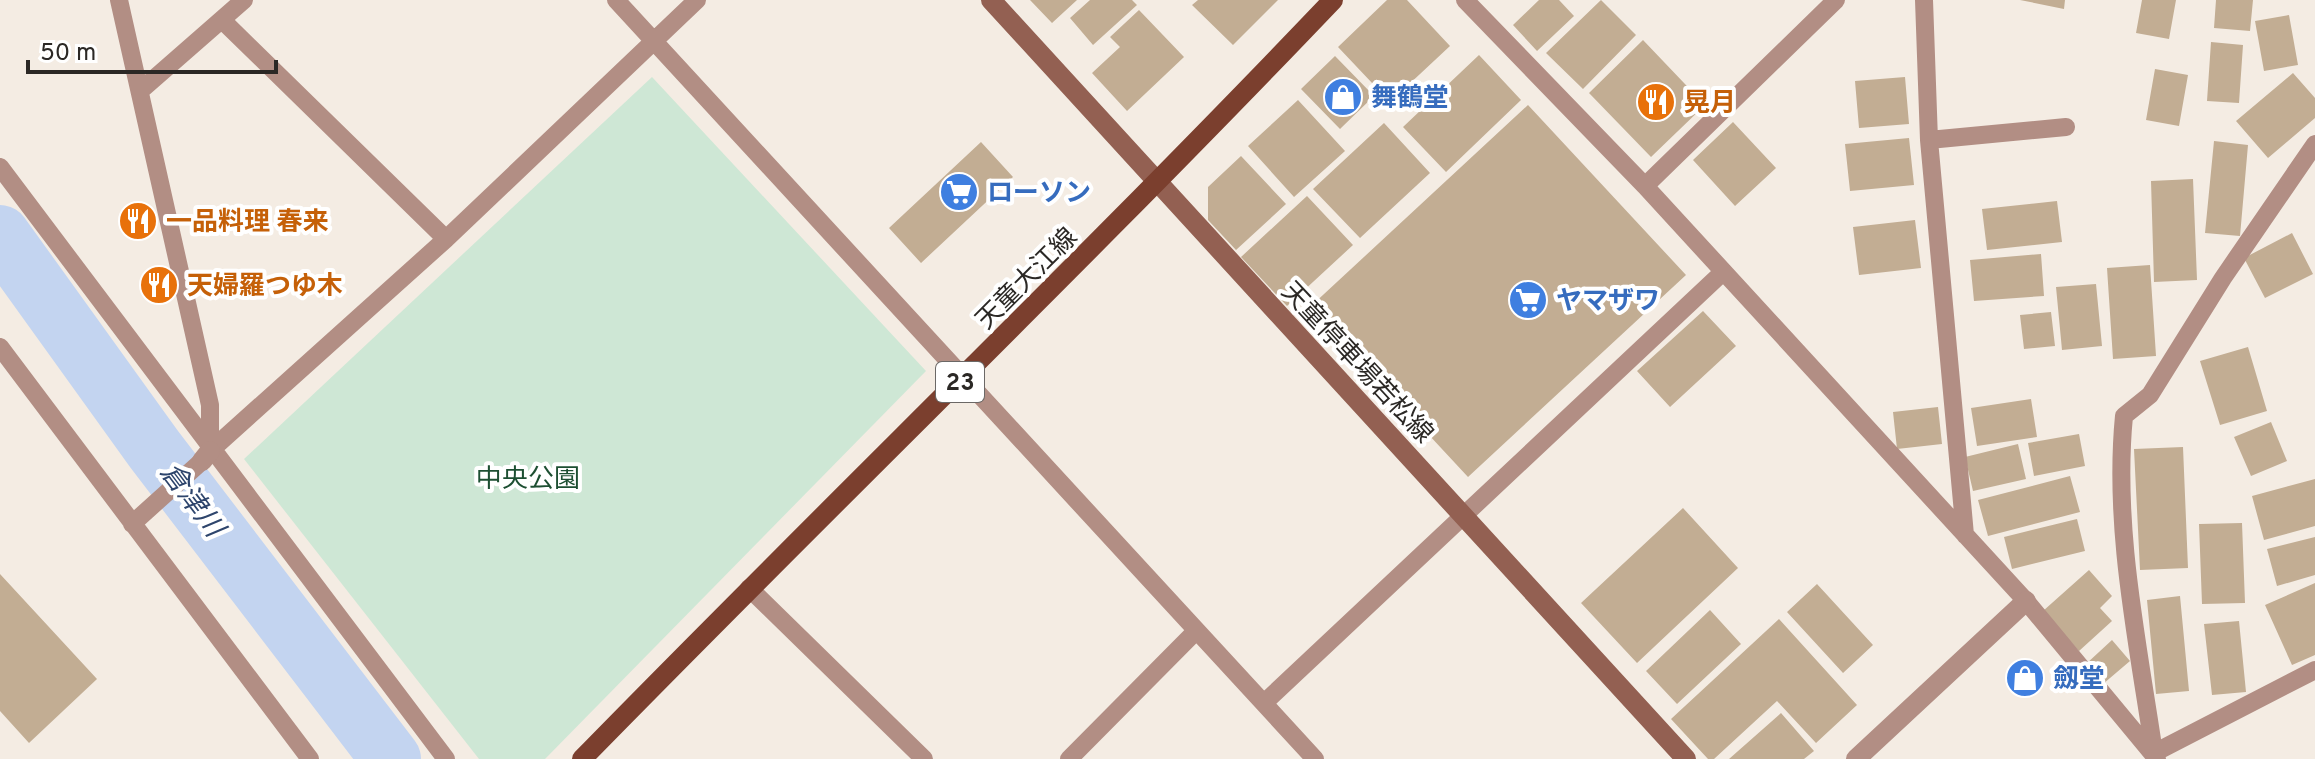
<svg xmlns="http://www.w3.org/2000/svg" width="2315" height="759" font-family="Overpass,'Noto Sans JP',sans-serif">
	<style>
		.green { fill: #cee7d5 }
		.lines { fill: none; stroke-linecap: round; stroke-linejoin: round }
		.river { stroke: #c3d4f0; stroke-width: 60 }
		.building { fill: #c2ad93 }
		.service { stroke: #b28e84; stroke-width: 18 }
		.minor { stroke: #b28e84; stroke-width: 20 }
		.secondary { stroke: #936052; stroke-width: 20 }
		.primary { stroke: #7b3f2e; stroke-width: 20 }
		.labels { text-anchor: middle; stroke-width: 8; stroke-linejoin: round; paint-order: stroke }
		.shield { fill: #fff; stroke: #6b6866; stroke-width: 2 }
		.shield-label { font-size: 24px; font-weight: bold; fill: #2b2825 }
		.shop-label { font-size: 26px; font-weight: bold; fill: #366cbe; stroke: #fff; text-anchor: start }
		.food-label { font-size: 26px; font-weight: bold; fill: #c56008; stroke: #fff; text-anchor: start }
		.street-label { font-size: 26px; fill: #2b2825; stroke: #fff }
		.park-label { font-size: 26px; fill: #1d4f32; stroke: #fff }
		.water-label { font-size: 28px; font-style: italic; fill: #2e456c; stroke: #fff }
	</style>
	<rect width="100%" height="100%" fill="#f4ece3"/>
	<!-- green -->
	<path class="green" d="M652,77L926,371L545,759H479L244,459Z"/>
	<g class="lines">
		<!-- river -->
		<path class="river" d="M0,235L154,449L391,759"/>
	</g>
	<!-- building -->
	<path class="building" d="M1030,0H1077L1052,23Z
		M1090,0H1132L1137,5L1093,45L1070,18Z
		M1198,0H1278L1233,45L1192,5Z
		M1387,0H1407L1450,46L1390,102L1338,47Z
		M1539,0H1559L1574,16L1537,51L1513,25Z
		M1601,0L1636,35L1583,89L1546,53Z
		M2020,0H2065L2064,9Z
		M2142,0H2176L2169,39L2136,33Z
		M2216,0H2253L2250,31L2214,28Z
		M1139,10L1184,57L1127,111L1092,73L1120,47L1110,37Z
		M2289,15L2298,65L2264,71L2255,21Z
		M1643,40L1705,105L1651,157L1589,93Z
		M2211,42L2243,45L2239,103L2207,101Z
		M1479,55L1521,100L1446,172L1403,127Z
		M1335,56L1374,96L1340,129L1301,89Z
		M2155,69L2188,75L2179,126L2146,120Z
		M2293,73L2315,98V118L2268,158L2236,121Z
		M1905,77L1909,124L1859,128L1855,81Z
		M1298,100L1345,151L1294,197L1248,146Z
		M1528,105L1686,275L1468,477L1310,307Z
		M1733,122L1776,168L1735,206L1693,160Z
		M1384,123L1430,173L1360,238L1313,189Z
		M1909,138L1914,185L1850,191L1845,144Z
		M2214,141L2248,145L2240,236L2205,233Z
		M981,142L1013,177L921,263L889,228Z
		M1241,156L1286,204L1236,250L1208,220V187Z
		M2193,179L2197,280L2154,282L2151,181Z
		M1307,196L1353,245L1287,306L1241,257Z
		M2057,201L2062,242L1987,250L1982,209Z
		M1915,220L1921,268L1859,275L1853,227Z
		M2292,233L2313,274L2265,298L2244,258Z
		M2041,254L2044,296L1974,301L1970,260Z
		M2150,265L2156,356L2113,359L2107,268Z
		M2096,284L2102,346L2062,350L2056,287Z
		M1703,311L1736,346L1670,407L1637,371Z
		M2051,312L2055,346L2024,349L2020,315Z
		M2248,347L2267,411L2220,425L2200,361Z
		M2031,399L2037,437L1977,446L1971,408Z
		M1938,407L1942,444L1897,449L1893,412Z
		M2271,422L2287,461L2251,476L2234,437Z
		M2079,434L2085,466L2034,476L2028,443Z
		M2018,444L2026,479L1973,491L1965,457Z
		M2183,447L2188,568L2140,570L2134,449Z
		M2070,476L2080,512L1988,536L1978,500Z
		M2315,479V526L2264,540L2252,496Z
		M1683,508L1738,568L1637,663L1581,603Z
		M2077,519L2085,551L2012,569L2004,537Z
		M2242,523L2245,603L2202,604L2199,524Z
		M2315,537V575L2277,586L2267,549Z
		M2089,570L2112,596L2100,608L2112,621L2079,651L2043,611Z
		M0,574L97,679L29,743L0,711Z
		M2315,583V655L2292,665L2265,605Z
		M1817,584L1873,645L1843,673L1787,612Z
		M2180,596L2189,691L2156,694L2147,600Z
		M1710,610L1741,644L1677,704L1646,671Z
		M1779,619L1857,705L1816,743L1777,701L1714,759H1708L1671,719Z
		M2239,621L2246,692L2212,695L2204,624Z
		M2112,640L2130,661L2103,684L2086,664Z
		M1781,713L1814,751L1804,759H1729Z"/>
	<g class="lines">
		<!-- service -->
		<path class="service" d="M119,0L210,405V451L446,239L697,0
			M616,0L1315,759
			M1465,0L1645,186L2026,601L2157,759
			M1924,0L1929,140L1965,535
			M222,20L446,239
			M140,91L244,0
			M1929,140L2066,127
			M2315,144L2223,278L2150,395L2124,416C2113,528 2138,643 2154,753L2315,670
			M0,167L446,759
			M1645,186L1836,0
			M0,347L310,759
			M132,524L202,461
			M749,588L924,759
			M1264,703L1723,272
			M1069,759L1195,632"/>
		<!-- minor -->
		<path class="minor" d="M202,461L210,451
			M1856,759L2026,601"/>
		<!-- secondary -->
		<path class="secondary" d="M991,0L1686,759"/>
		<!-- primary -->
		<path class="primary" d="M582,759C831,504 1087,258 1333,0"/>
	</g>
	<!-- icons -->
	<defs>
		<symbol id="shop-disc" viewBox="-11 -11 22 22"><circle r="9.5" fill="#3f7fe0" stroke="#fff"/><path d="M-5-2.5h2.3a2.7 3.5 0 0 1 5.4 0H5L5.5 6h-11ZM-1.5-2.5h3a1.5 2.3 0 0 0-3 0Z" fill="#fff"/></symbol>
		<symbol id="restaurant-disc" viewBox="-11 -11 22 22"><circle r="9.5" fill="#e8710a" stroke="#fff"/><path d="M-5-6h1v4h1v-4h1v4h1v-4h1v5L-1.5 .5V6h-2V.5L-5-1ZM5-6V6H3V1.5H1.5Q1.5-4 5-6Z" fill="#fff"/></symbol>
		<symbol id="supermarket-disc" viewBox="-11 -11 22 22"><circle r="9.5" fill="#3f7fe0" stroke="#fff"/><path d="M-6-5.5h2.5l.6 2H6L4.5 2H-2.5L-4.4-4H-6ZM-1.5 3.2a1.3 1.3 0 1 0 .1 0ZM3 3.2a1.3 1.3 0 1 0 .1 0Z" fill="#fff"/></symbol>
	</defs>
	<g fill-rule="evenodd">
		<use href="#shop-disc" x="1321" y="75" width="44" height="44"/>
		<use href="#restaurant-disc" x="1634" y="80" width="44" height="44"/>
		<use href="#supermarket-disc" x="937" y="170" width="44" height="44"/>
		<use href="#restaurant-disc" x="116" y="199" width="44" height="44"/>
		<use href="#restaurant-disc" x="137" y="263" width="44" height="44"/>
		<use href="#supermarket-disc" x="1506" y="278" width="44" height="44"/>
		<use href="#shop-disc" x="2003" y="656" width="44" height="44"/>
	</g>
	<g class="labels">
		<!-- shield labels -->
		<rect class="shield" x="936" y="362" width="48" height="40" rx="6"/>
		<g class="shield-label">
			<text x="960" y="390">23</text>
		</g>
		<!-- shop labels -->
		<g class="shop-label">
			<text x="1371" y="106">舞鶴堂</text>
			<text x="987" y="201">ローソン</text>
			<text x="1556" y="309">ヤマザワ</text>
			<text x="2053" y="687">劔堂</text>
		</g>
		<!-- food labels -->
		<g class="food-label">
			<text x="1684" y="111">晃月</text>
			<text x="166" y="230">一品料理 春来</text>
			<text x="187" y="294">天婦羅つゆ木</text>
		</g>
		<!-- street labels -->
		<g class="street-label">
			<text transform="translate(1026 278) rotate(-45)" y="9">天童大江線</text>
			<text transform="translate(1358 362) rotate(47)" y="9">天童停車場若松線</text>
		</g>
		<!-- park labels -->
		<g class="park-label">
			<text x="528" y="487">中央公園</text>
		</g>
		<!-- water labels -->
		<g class="water-label">
			<text transform="translate(193 499) rotate(53)" y="10">倉津川</text>
		</g>
	</g>
	<!-- scale -->
	<path d="M28 60v12h248v-12" fill="none" stroke="#2b2825" stroke-width="4"/>
	<text x="40" y="60" font-size="24" fill="#2b2825" stroke="#ffffff" stroke-width="6" paint-order="stroke">50 m</text>
</svg>
